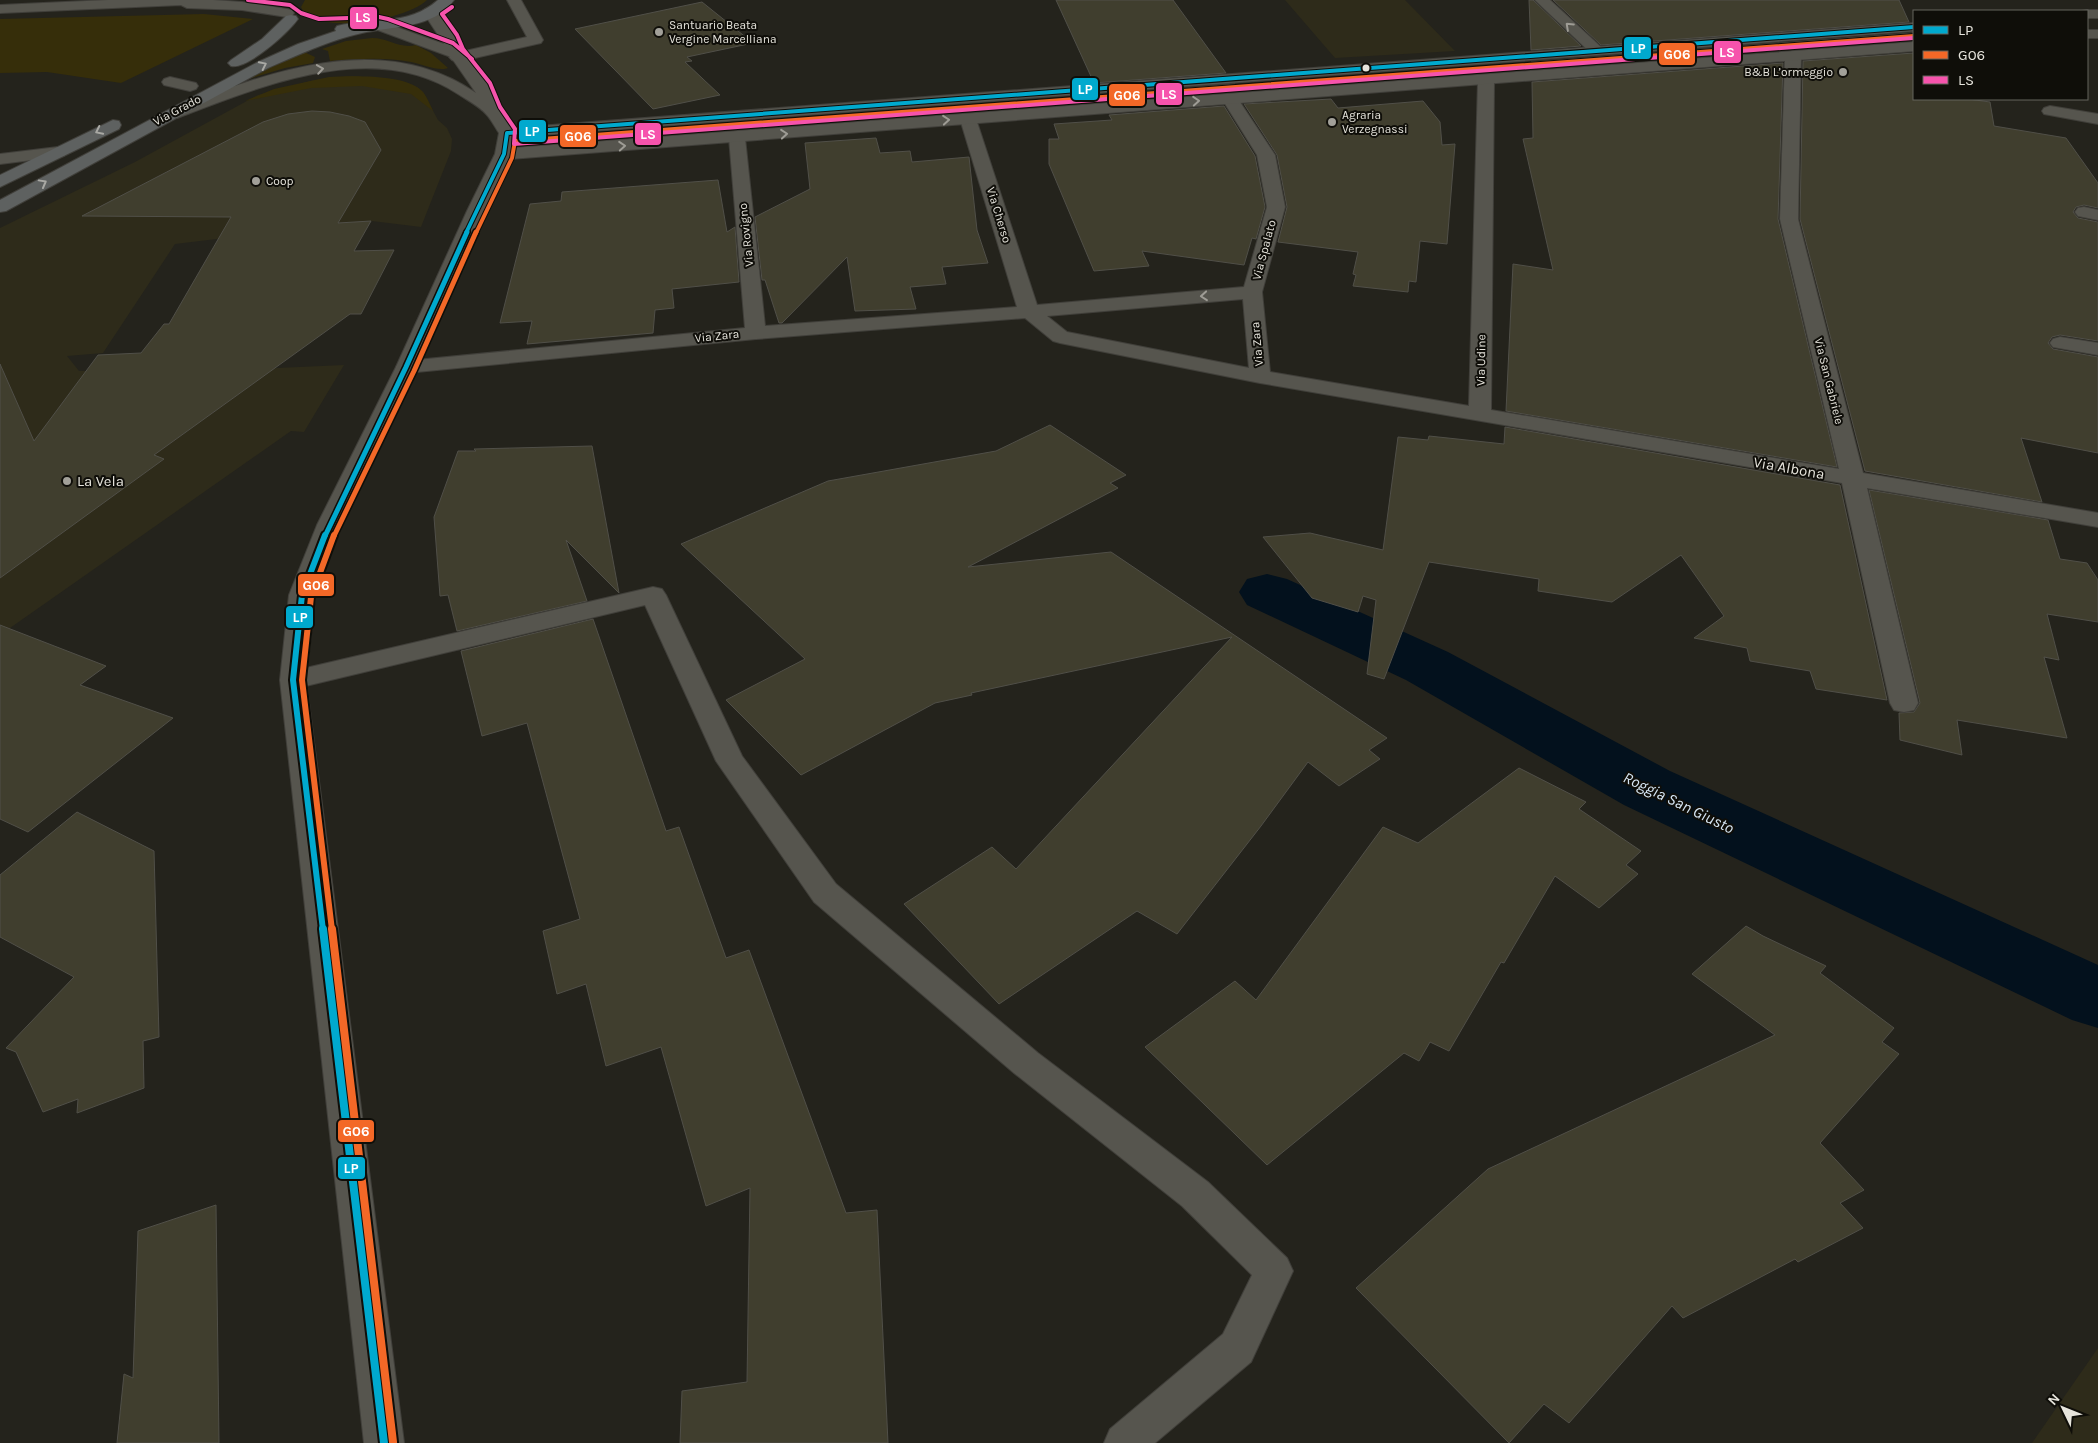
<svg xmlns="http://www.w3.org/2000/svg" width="2098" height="1443" font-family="Karla,sans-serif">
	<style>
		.built { fill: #2e2b1a }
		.green { fill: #362e0a }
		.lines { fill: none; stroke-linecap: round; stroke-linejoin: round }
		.canal { fill: #03111d; fill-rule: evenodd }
		.building { fill: #403e2e; stroke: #504f48 }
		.lane-casing { stroke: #403f3a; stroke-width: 2 }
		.street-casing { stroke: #403f3a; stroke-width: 2 }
		.secondary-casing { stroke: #403f3a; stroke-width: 2 }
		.primary-casing { stroke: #403f3a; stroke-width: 2 }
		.lane { fill: #56554e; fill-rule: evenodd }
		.street { fill: #56554e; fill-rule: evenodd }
		.secondary { fill: #56554e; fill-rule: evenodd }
		.primary { fill: #5e6160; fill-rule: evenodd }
		.bus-1-far3-casing { stroke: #0f0e09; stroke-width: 6 }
		.bus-1-far2-casing { stroke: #0f0e09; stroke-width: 8 }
		.bus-1-far1-casing { stroke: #0f0e09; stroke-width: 10 }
		.bus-1-casing { stroke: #0f0e09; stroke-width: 12 }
		.bus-2-far3-casing { stroke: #0f0e09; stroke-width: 6 }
		.bus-2-far2-casing { stroke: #0f0e09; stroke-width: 8 }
		.bus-2-far1-casing { stroke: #0f0e09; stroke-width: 10 }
		.bus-2-casing { stroke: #0f0e09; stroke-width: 12 }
		.bus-3-casing { stroke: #0f0e09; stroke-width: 6 }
		.bus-1-far3 { stroke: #00a9ce; stroke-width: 4 }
		.bus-1-far2 { stroke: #00a9ce; stroke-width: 5 }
		.bus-1-far1 { stroke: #00a9ce; stroke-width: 6 }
		.bus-1 { stroke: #00a9ce; stroke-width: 8 }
		.bus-2-far3 { stroke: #f36827; stroke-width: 4 }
		.bus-2-far2 { stroke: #f36827; stroke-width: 5 }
		.bus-2-far1 { stroke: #f36827; stroke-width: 6 }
		.bus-2 { stroke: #f36827; stroke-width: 8 }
		.bus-3 { stroke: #f653ac; stroke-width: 4 }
		.oneway { stroke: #9e9c95 }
		.oneway2 { stroke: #a9a9a4 }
		.poi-dot { fill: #a2a099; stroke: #0f0e09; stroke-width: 2 }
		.bus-dot { fill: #e6e4dc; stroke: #0f0e09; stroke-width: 2 }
		.labels { text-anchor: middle; stroke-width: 4; stroke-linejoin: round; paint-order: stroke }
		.far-poi-label { font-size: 12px; fill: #e6e4dc; stroke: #0f0e09; text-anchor: start }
		.far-street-label { font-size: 12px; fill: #e6e4dc; stroke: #0f0e09 }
		.street-label { font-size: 15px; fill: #e6e4dc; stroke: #0f0e09 }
		.poi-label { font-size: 15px; fill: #e6e4dc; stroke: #0f0e09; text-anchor: start }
		.water-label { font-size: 16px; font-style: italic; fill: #d7e7f5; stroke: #0f0e09 }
		.line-badge { stroke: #0f0e09; stroke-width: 2 }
		.badge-label { font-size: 14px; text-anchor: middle; font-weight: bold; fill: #fff }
	</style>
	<rect width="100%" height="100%" fill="#24231c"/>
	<!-- built -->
	<path class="built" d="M1285,0H1405L1455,51L1335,58Z
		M352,76L388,79L417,87L423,92L438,120L447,128L452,139L451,151L421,227L372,221L356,222L175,244L103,353L67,356L79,371L255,369L344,365L304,432L291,431L0,635V228L135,162L258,95L314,80Z
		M2098,1348V1443H2032Z"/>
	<!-- green -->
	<path class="green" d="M305,0H427C407,20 314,37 301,7Z
		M204,14L253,19L121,83L47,72L0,73V19Z
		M372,38C389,38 399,49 416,45L431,53L448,68C439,72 422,64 411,62C385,57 357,59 330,61L328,51L322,49L346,41Z
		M304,52L315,57L313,63L285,68L245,80L287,58Z
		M329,77C352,76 405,74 422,91C427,96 430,105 433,111L411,94L362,86L311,88L245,101L274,89Z"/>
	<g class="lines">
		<!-- canal -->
		<path class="canal" d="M1267,574L1287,579L1448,652L1670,771L2098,965V1028L2072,1020L1624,805L1406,680L1247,605L1239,592L1247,579Z"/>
	</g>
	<!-- building -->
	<path class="building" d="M1056,0H1173L1226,73L1094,83Z
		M1529,0H1533L1581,46L1531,50Z
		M1553,0H1899L1909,22L1601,45Z
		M702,2L753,43L687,57L692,61L685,62L720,95L653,109L575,29Z
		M1914,33V40L1531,69V62Z
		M1914,53V99H1968L1990,102L1994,126L2066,138L2098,183V208L2084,205L2076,207L2073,212L2078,218L2098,222V341L2060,335L2052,337L2048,343L2053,349L2098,357V453L2021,438L2042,502L1865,471L1800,219L1803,61Z
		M1783,63L1778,219L1837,467L1506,411L1513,264L1553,270L1523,139L1533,138L1532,82Z
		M1235,84L1240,91L1103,101L1100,95Z
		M1331,99L1338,108L1423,101L1440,122L1442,145L1455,144L1447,244L1420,241L1416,282L1409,281L1408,292L1353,286L1356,275L1353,274L1358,252L1278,242L1287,207L1277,155L1244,104Z
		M1224,106L1255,156L1265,207L1256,239L1252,238L1244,265L1142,251L1149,266L1094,271L1049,164V139H1059L1054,124L1112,120L1109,115Z
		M312,111L330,112L349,116L365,122L381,150L338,223L371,221L354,251L394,250L361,314H350L154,455L164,459L0,578V364L34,441L98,355L141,353L164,324H169L231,217L82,216L263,122L288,114Z
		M876,138L880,153L910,151L912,162L969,157L977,230L988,263L942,267L946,284L910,287L916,309L855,311L847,257L782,323H779L765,280H762L755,217L810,189L805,143Z
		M718,180L727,232L735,227L739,282L672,289L674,308L655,310L653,333L527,344L532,321L500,323L530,204L561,201L562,192Z
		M1050,425L1126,475L1110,483L1118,488L968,567L1111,552L1387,738L1369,750L1380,759L1339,786L1308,762L1261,826L1177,934L1137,911L999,1004L904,904L992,847L1016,869L1232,637L971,693L972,695L935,703L801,775L726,700L805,659L681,544L828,481L996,451Z
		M1505,427L1840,485L1887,700L1816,689L1810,671L1750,661L1747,648L1694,638L1724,616L1681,555L1612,602L1538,591L1539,579L1429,562L1384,679L1367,674L1376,600L1363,596L1358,612L1312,598L1263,537L1310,533L1383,550L1398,437L1428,440L1429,436L1504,444Z
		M592,446L619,593L566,540L587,601L457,631L448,595L440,596L434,517L458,451H476L474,449Z
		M1869,490L2048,520L2060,559L2087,563L2098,580V622L2047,614L2059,660L2044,657L2067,738L1957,720L1962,755L1900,740L1899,713L1914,712L1920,703Z
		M593,619L666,831L679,827L726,958L749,950L846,1213L877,1210L888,1443H680L682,1391L747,1382L750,1188L706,1206L661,1047L606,1066L586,984L557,994L543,931L580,919L527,723L482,736L461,651Z
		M0,625L106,666L80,685L173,718L28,832L0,819Z
		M1519,768L1586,802L1579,809L1641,851L1626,865L1638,874L1599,908L1555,876L1504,963L1501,962L1449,1051L1430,1042L1419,1061L1404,1053L1267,1165L1145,1047L1235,981L1256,1000L1383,827L1418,843Z
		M77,812L154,851L159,1037L143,1041L144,1088L77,1113L78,1099L43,1112L16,1052L6,1048L74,977L0,937V875Z
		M1746,926L1763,936L1826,966L1820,973L1894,1028L1882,1042L1899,1054L1820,1143L1864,1190L1840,1203L1863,1228L1798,1262L1795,1259L1683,1318L1672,1306L1569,1423L1544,1404L1509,1443L1356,1288L1488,1169L1775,1035L1692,974Z
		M216,1205L219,1443H117L124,1374L133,1378L138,1231Z"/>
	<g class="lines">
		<defs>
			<path id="lane" d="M507,0H521L543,40L541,43L457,62L452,60L449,57L452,54L527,37Z
				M170,77L196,83L198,86L196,89L190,91L164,85L162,82L164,79Z
				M58,147L64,148L67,152L64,156L0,164V154Z
				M653,587L662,589L666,595L742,756L836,884L1038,1053L1208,1182L1287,1258L1293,1271L1251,1362L1155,1443H1104L1110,1429L1223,1334L1252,1275L1182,1206L1014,1073L814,902L716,761L645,605L293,689L284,686L280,680L284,674L293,671Z"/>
			<path id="street" d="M1535,0H1550L1602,48L1605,51L1602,54H1592Z
				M1793,51L1798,53L1801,56L1798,219L1863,473L2098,513V527L1867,488L1918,703L1914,710L1904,712L1894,710L1890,703L1842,483L1260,383L1060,343L1053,341L1025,318L756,339L406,373L399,371L396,367L399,363L406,361L745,328L729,138L731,134H743L745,138L765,326L1017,307L960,119L962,116H974L976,119L1037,305L1244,287L1267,207L1257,155L1222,99L1224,96H1236L1275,155L1285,207L1262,292L1270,372L1469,406L1478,81L1480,78H1492L1494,81L1491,410L1839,469L1780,219L1785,56L1788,53ZM1243,299L1249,368L1067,332L1047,316Z
				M2050,106L2098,114V124L2044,114L2042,111L2044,108Z
				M2084,207L2098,210V220L2078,216L2075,212L2078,208Z
				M2060,337L2098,343V355L2053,347L2050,343L2053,339Z"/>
			<path id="secondary" d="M108,0H213L242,2L287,9L292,10L294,13L292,16L287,17L242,10L187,8L181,5L0,13V5Z
				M430,8L435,9L456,39L463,53L490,87L500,111L512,128L1914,23V31L515,137L513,148L1914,42V51L510,159L485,211L416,367L341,525L315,595L306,680L404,1443H364L280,680L289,595L317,525L396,367L467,211L495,154L499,133C495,127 491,119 486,114C479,106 467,100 458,94C373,38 262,86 177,118H165L163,115L165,112C263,74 380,27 476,93L451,57L375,29L373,26L375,23H385L444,44L423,12L425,9Z
				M2087,10H2098V18H2087V11H2082Z
				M2087,30H2098V38H2087Z"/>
			<path id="primary" d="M438,0H454C434,29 392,26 362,33C330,40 298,55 268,68L6,211L0,212V200L258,62L298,44L336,31L335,29L337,26C372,17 407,27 438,0Z
				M291,15L296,16L298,19C288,33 247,70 231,66L228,63L231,60L262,39L286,16Z
				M113,120L119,121L121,125L119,129L0,187V175Z"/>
		</defs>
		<!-- lane casing -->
		<use href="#lane" class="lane-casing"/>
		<!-- street casing -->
		<use href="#street" class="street-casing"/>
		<!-- secondary casing -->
		<use href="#secondary" class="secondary-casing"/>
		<!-- primary casing -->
		<use href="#primary" class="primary-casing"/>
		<!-- lane -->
		<use href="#lane" class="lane"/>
		<!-- street -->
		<use href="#street" class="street"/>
		<!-- secondary -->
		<use href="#secondary" class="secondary"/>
		<!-- primary -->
		<use href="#primary" class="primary"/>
		<defs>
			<path id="bus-1-far3" d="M466,233L504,154L507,133L1914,27"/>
			<path id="bus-1-far2" d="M325,536L406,367L467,232"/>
			<path id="bus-1-far1" d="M323,930L293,680L302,595L325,535"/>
			<path id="bus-1" d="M323,929L384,1443"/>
			<path id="bus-2-far3" d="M476,233L512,158L515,141L1914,36"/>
			<path id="bus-2-far2" d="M334,536L414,371L476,232"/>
			<path id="bus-2-far1" d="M332,930L302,680L311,597L334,535"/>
			<path id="bus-2" d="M332,929L393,1442"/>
			<path id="bus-3" d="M248,0L290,5L301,13L319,19L379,17L388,19L453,43L472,59
				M452,7L442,14L457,35L463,49L490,83L500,107L515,129L514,144L1913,38"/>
		</defs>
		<!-- bus-1-far3 casing -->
		<use href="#bus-1-far3" class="bus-1-far3-casing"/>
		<!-- bus-1-far2 casing -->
		<use href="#bus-1-far2" class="bus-1-far2-casing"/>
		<!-- bus-1-far1 casing -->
		<use href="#bus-1-far1" class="bus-1-far1-casing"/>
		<!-- bus-1 casing -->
		<use href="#bus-1" class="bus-1-casing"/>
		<!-- bus-2-far3 casing -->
		<use href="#bus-2-far3" class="bus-2-far3-casing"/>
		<!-- bus-2-far2 casing -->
		<use href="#bus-2-far2" class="bus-2-far2-casing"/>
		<!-- bus-2-far1 casing -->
		<use href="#bus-2-far1" class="bus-2-far1-casing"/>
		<!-- bus-2 casing -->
		<use href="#bus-2" class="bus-2-casing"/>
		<!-- bus-3 casing -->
		<use href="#bus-3" class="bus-3-casing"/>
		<!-- bus-1-far3 -->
		<use href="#bus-1-far3" class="bus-1-far3"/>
		<!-- bus-1-far2 -->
		<use href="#bus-1-far2" class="bus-1-far2"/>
		<!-- bus-1-far1 -->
		<use href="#bus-1-far1" class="bus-1-far1"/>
		<!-- bus-1 -->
		<use href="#bus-1" class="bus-1"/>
		<!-- bus-2-far3 -->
		<use href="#bus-2-far3" class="bus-2-far3"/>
		<!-- bus-2-far2 -->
		<use href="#bus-2-far2" class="bus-2-far2"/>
		<!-- bus-2-far1 -->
		<use href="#bus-2-far1" class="bus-2-far1"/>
		<!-- bus-2 -->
		<use href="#bus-2" class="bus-2"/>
		<!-- bus-3 -->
		<use href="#bus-3" class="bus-3"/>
	</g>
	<!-- one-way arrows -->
	<defs><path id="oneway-chevron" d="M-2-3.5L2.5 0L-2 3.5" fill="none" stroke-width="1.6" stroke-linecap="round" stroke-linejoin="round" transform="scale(1.25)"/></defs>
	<g class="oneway">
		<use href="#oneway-chevron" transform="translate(1569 26) rotate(-137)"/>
		<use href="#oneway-chevron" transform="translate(320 69) rotate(-9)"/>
		<use href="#oneway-chevron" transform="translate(1196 101) rotate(-4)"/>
		<use href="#oneway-chevron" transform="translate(946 120) rotate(-5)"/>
		<use href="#oneway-chevron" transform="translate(784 134) rotate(-5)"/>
		<use href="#oneway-chevron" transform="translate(622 146) rotate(-4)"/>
		<use href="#oneway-chevron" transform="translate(1204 296) rotate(175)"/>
	</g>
	<g class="oneway2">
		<use href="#oneway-chevron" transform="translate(263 65) rotate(-26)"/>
		<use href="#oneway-chevron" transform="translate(99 131) rotate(154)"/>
		<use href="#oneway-chevron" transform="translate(43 183) rotate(-29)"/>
	</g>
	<!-- markers -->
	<g class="poi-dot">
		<circle cx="659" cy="32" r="5"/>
		<circle cx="1843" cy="72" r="5"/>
		<circle cx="1332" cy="122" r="5"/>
		<circle cx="256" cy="181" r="5"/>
		<circle cx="67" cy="481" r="5"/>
	</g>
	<circle class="bus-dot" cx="1366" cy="68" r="4.5"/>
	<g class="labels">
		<!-- far-poi labels -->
		<g class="far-poi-label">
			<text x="669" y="29">Santuario Beata<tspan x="669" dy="14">Vergine Marcelliana</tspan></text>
			<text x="1833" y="76" text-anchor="end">B&amp;B L’ormeggio</text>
			<text x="1342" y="119">Agraria<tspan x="1342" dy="14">Verzegnassi</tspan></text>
			<text x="266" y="185">Coop</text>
		</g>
		<!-- far-street labels -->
		<g class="far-street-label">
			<text transform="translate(177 110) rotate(-28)" y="4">Via Grado</text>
			<text transform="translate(999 215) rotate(73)" y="4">Via Cherso</text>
			<text transform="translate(746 235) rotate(-96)" y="4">Via Rovigno</text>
			<text transform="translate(1264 250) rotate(-75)" y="4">Via Spalato</text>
			<text transform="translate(717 336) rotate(-6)" y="4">Via Zara</text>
			<text transform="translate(1257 344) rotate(-95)" y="4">Via Zara</text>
			<text transform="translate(1481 360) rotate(-89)" y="4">Via Udine</text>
			<text transform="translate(1829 381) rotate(76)" y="4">Via San Gabriele</text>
		</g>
		<!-- street labels -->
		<g class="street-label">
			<text transform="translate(1789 468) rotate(10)" y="5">Via Albona</text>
		</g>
		<!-- poi labels -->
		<g class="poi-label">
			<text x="77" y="486">La Vela</text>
		</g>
		<!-- water labels -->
		<g class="water-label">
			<text transform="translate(1679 802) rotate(26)" y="6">Roggia San Giusto</text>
		</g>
	</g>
	<g class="line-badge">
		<rect x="349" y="6" width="29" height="24" rx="5" fill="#f653ac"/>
		<rect x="1623" y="36" width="29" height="24" rx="5" fill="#00a9ce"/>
		<rect x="1713" y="40" width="29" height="24" rx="5" fill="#f653ac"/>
		<rect x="1658" y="42" width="38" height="24" rx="5" fill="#f36827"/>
		<rect x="1071" y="77" width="28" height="24" rx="5" fill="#00a9ce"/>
		<rect x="1155" y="82" width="28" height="24" rx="5" fill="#f653ac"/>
		<rect x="1108" y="83" width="38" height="24" rx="5" fill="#f36827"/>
		<rect x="518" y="119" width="29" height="24" rx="5" fill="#00a9ce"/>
		<rect x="634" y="122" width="28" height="24" rx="5" fill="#f653ac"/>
		<rect x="559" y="124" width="38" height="24" rx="5" fill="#f36827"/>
		<rect x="297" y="573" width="38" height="24" rx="5" fill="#f36827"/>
		<rect x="285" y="605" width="29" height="24" rx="5" fill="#00a9ce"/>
		<rect x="337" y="1119" width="38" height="24" rx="5" fill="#f36827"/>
		<rect x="337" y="1156" width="29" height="24" rx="5" fill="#00a9ce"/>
	</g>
	<g class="badge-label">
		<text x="363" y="22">LS</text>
		<text x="1638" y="53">LP</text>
		<text x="1727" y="57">LS</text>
		<text x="1677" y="59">G06</text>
		<text x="1085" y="94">LP</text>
		<text x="1169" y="99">LS</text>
		<text x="1127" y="100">G06</text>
		<text x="532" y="136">LP</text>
		<text x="648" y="139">LS</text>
		<text x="578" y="141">G06</text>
		<text x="316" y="590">G06</text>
		<text x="300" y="622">LP</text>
		<text x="356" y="1136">G06</text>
		<text x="351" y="1173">LP</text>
	</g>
	<!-- legend -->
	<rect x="1913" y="10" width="175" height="90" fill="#0f0e09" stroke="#65645d"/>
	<rect x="1923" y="26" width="25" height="8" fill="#00a9ce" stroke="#65645d"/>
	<text x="1958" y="35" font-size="15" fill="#e6e4dc">LP</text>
	<rect x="1923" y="51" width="25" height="8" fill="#f36827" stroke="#65645d"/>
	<text x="1958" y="60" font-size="15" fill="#e6e4dc">G06</text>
	<rect x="1923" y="76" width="25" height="8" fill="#f653ac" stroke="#65645d"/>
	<text x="1958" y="85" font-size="15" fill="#e6e4dc">LS</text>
	<!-- north arrow -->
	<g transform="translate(2063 1408) rotate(313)" stroke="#0f0e09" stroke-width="4" paint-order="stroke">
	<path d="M0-4L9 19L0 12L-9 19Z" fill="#e6e4dc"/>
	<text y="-8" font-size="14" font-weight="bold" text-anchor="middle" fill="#e6e4dc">N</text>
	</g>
</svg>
